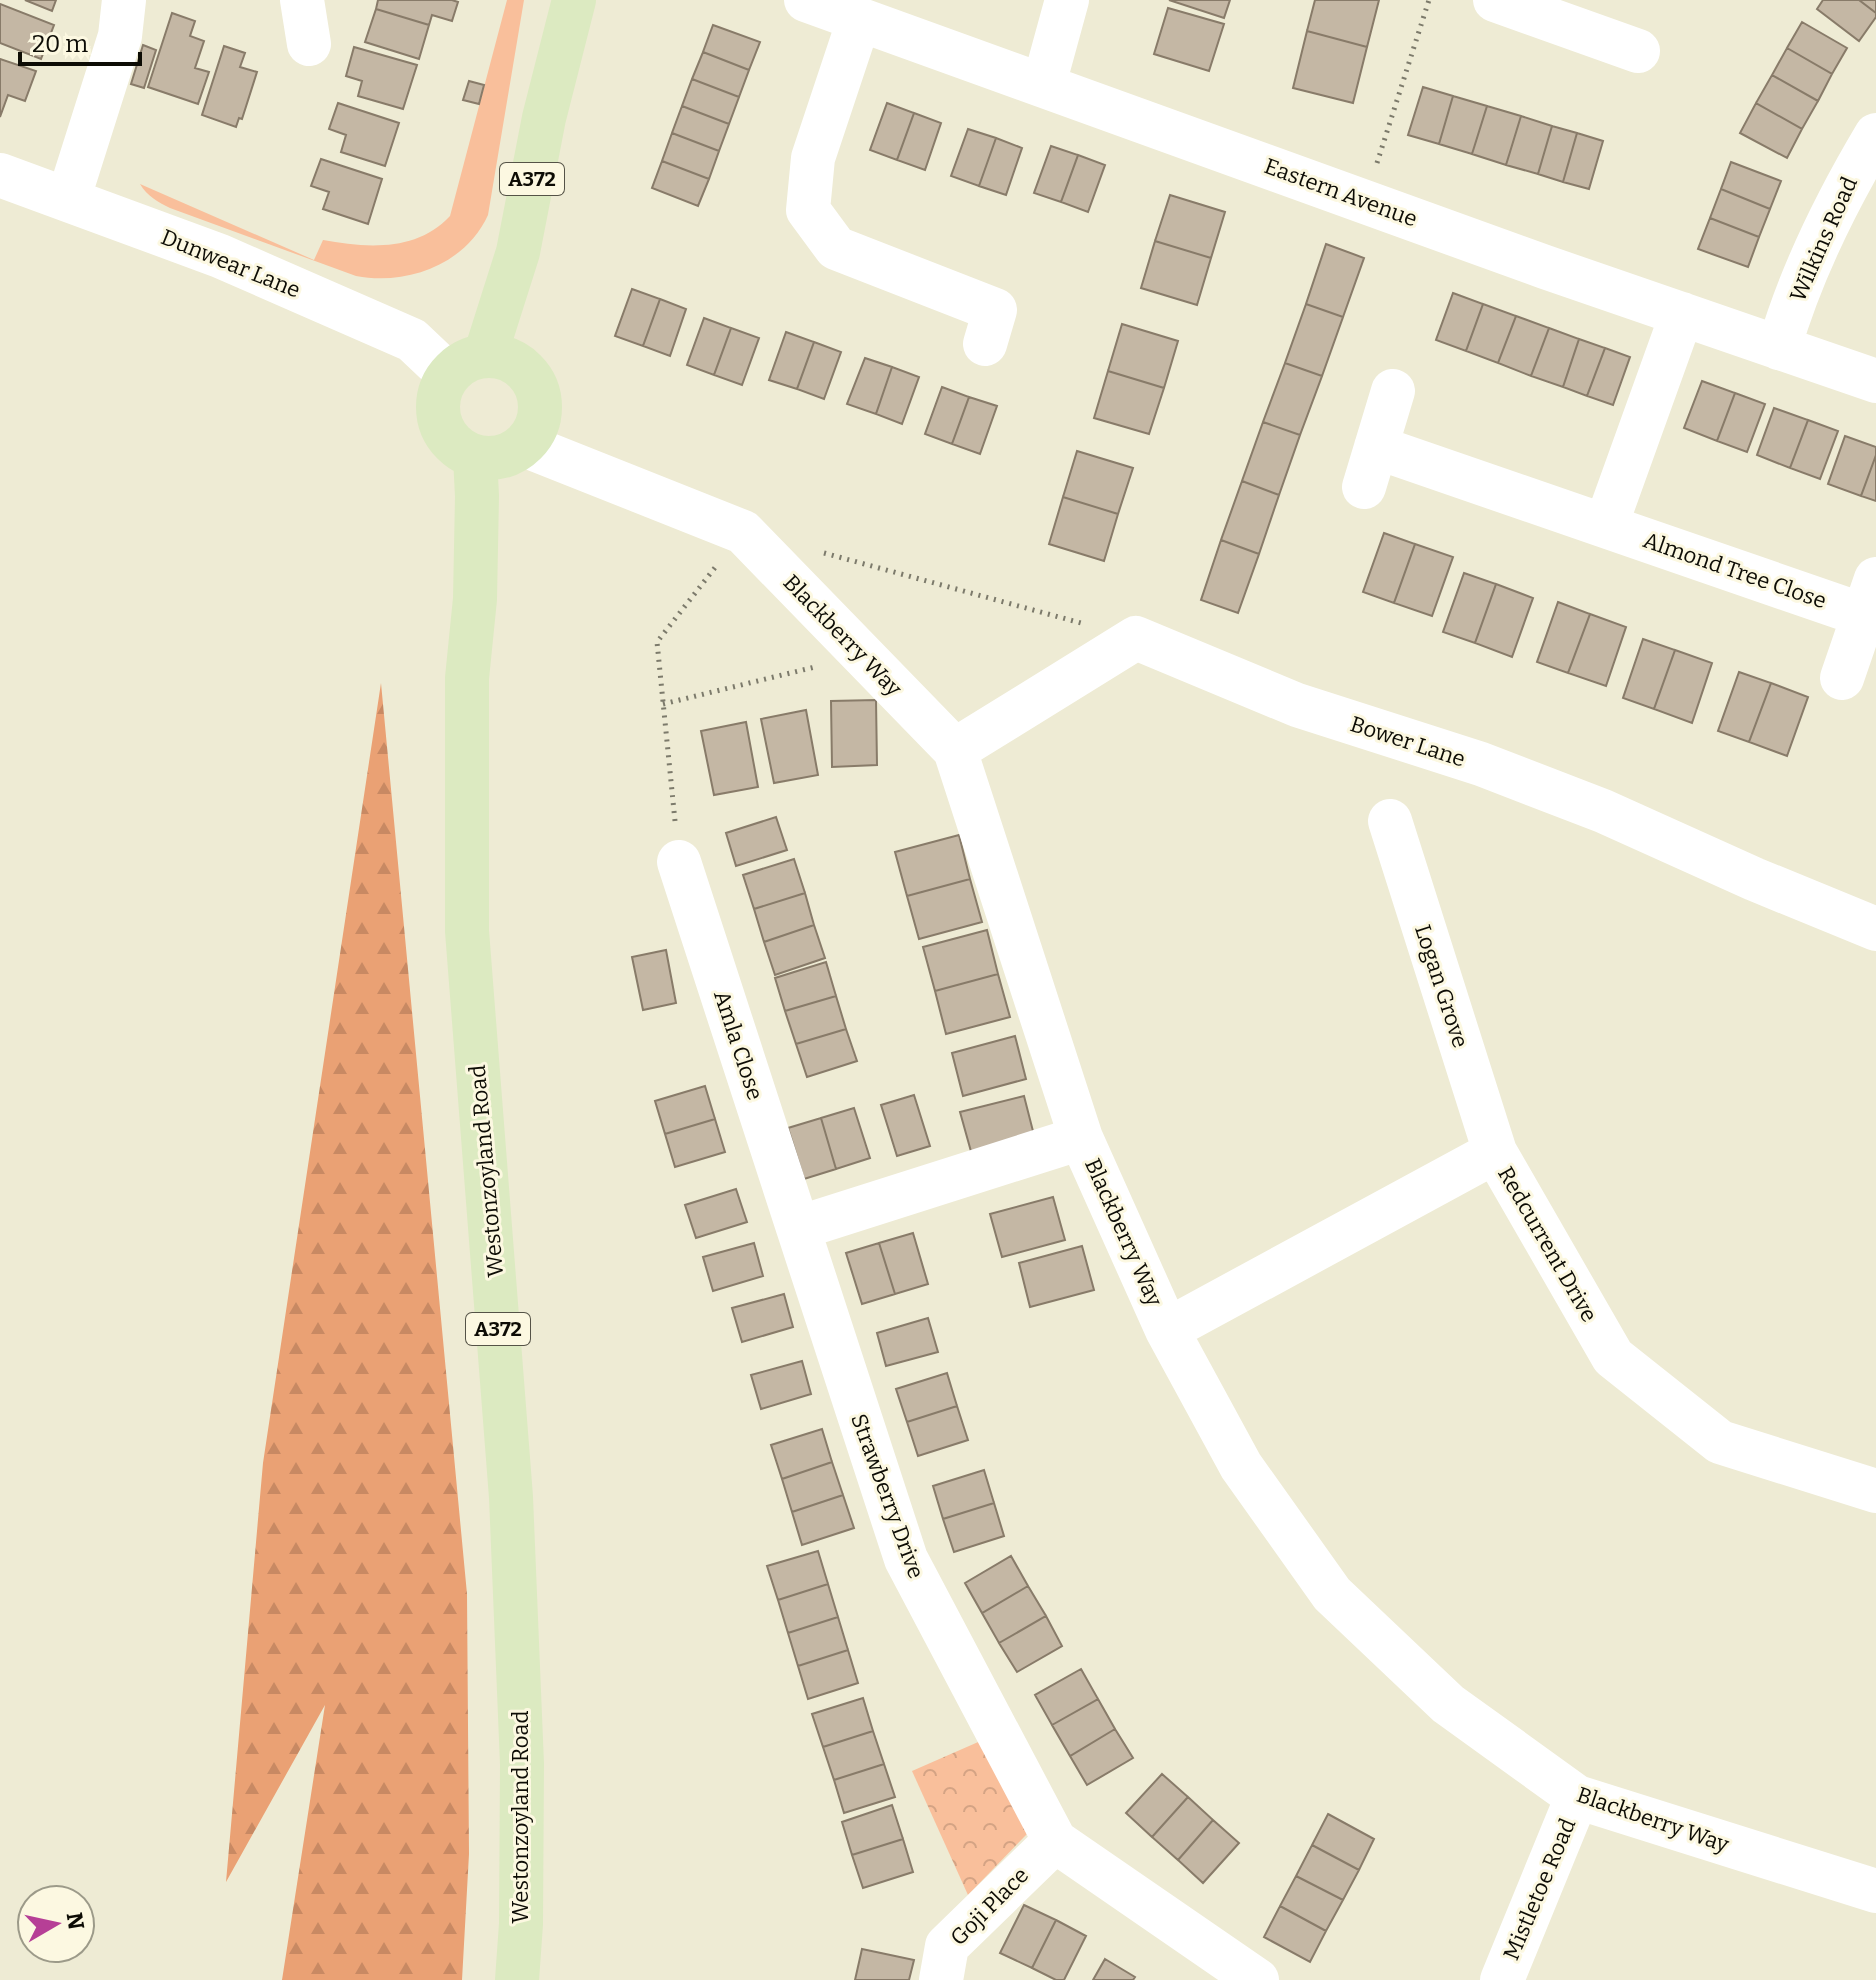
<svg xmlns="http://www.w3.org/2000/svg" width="1876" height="1980" font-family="Bitter,serif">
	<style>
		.grass { fill: #f9bf9b }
		.forest { fill: url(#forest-firs) }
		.park { fill: url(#park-crowns) }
		.building { fill: #c4b7a4; stroke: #887b69; stroke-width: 2 }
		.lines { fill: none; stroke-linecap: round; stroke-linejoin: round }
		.path { stroke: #7c7a6b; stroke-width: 5; stroke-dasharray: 2 6; stroke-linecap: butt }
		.minor { stroke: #fff; stroke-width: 44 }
		.primary { stroke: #dceac1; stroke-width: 44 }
		.labels { text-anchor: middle; stroke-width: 6; stroke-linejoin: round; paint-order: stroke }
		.shield { fill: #fcf8e1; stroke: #555347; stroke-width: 2 }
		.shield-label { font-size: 20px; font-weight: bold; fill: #0d0c05 }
		.street-label { font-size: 22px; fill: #0d0c05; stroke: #fcf8e1 }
	</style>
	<defs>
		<pattern id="forest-firs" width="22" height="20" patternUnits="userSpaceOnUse" patternTransform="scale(2)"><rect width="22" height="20" fill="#eaa174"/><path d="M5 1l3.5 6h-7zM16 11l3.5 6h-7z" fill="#c88963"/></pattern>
		<pattern id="park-crowns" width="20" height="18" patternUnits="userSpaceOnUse" patternTransform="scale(2)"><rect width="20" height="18" fill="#f9bf9b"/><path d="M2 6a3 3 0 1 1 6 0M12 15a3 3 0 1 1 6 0" fill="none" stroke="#d4a384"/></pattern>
	</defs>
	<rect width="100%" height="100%" fill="#eeebd4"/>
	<!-- grass -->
	<path class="grass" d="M507,0H524L488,215C466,264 407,286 356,276L170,208C158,202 147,196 140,184L314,260L323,240C366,248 417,252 450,216Z"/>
	<!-- forest -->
	<path class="forest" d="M381,683L467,1594L469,1854L462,1980H282L325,1705L226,1882L263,1463Z"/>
	<!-- park -->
	<path class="park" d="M985,1739L1027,1834L968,1895L912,1771Z"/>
	<!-- building -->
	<path class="building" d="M25,0H56L52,11Z
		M378,0H452L458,2L452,21L432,15L429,25L376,9Z
		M1169,0H1230L1224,18Z
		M1315,0H1379L1367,47L1307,31Z
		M1823,0H1859L1876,13V17L1859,41L1817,9Z
		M1859,0H1876V13Z
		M0,4L54,25L41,59L0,43Z
		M1168,8L1224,24L1209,71L1154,54Z
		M376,9L429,25L419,59L365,42Z
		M172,13L195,21L190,36L204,41L195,68L209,72L198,104L148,87Z
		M1802,22L1847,48L1832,74L1787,48Z
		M713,25L760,42L749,70L703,52Z
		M1307,31L1367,47L1353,103L1293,88Z
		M143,45L156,50L144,88L131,84Z
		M224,46L245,53L240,67L257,72L242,119L239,118L236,127L202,115Z
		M354,47L417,65L403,109L358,96L362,81L346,76Z
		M1787,48L1832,74L1818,101L1772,75Z
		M703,52L749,70L739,97L692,79Z
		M0,59L36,71L25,101L8,95L0,117Z
		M1772,75L1818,101L1802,129L1756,103Z
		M692,79L739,97L729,124L682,106Z
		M469,81L484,85L479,104L463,100Z
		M1423,87L1453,96L1439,144L1408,135Z
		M1453,96L1487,106L1472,154L1439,144Z
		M338,103L399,123L385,166L341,152L346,135L329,129Z
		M887,103L914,113L897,160L870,150Z
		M1756,103L1802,129L1787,158L1740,133Z
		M682,106L729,124L719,151L672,133Z
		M1487,106L1521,116L1506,165L1472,154Z
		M914,113L941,123L925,170L897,160Z
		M1521,116L1552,126L1538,174L1506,165Z
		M1552,126L1577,133L1563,182L1538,174Z
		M968,129L996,138L979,186L951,176Z
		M672,133L719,151L709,179L662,161Z
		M1577,133L1603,141L1589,189L1563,182Z
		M996,138L1022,148L1006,195L979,186Z
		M1051,146L1078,155L1061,202L1034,193Z
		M1078,155L1105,165L1088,212L1061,202Z
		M321,159L382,179L368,224L323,209L329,192L311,186Z
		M662,161L709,179L698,206L652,188Z
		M1731,162L1781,181L1770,209L1721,189Z
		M1721,189L1770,209L1759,237L1710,218Z
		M1170,195L1225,212L1211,258L1155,241Z
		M1710,218L1759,237L1748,267L1698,249Z
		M1155,241L1211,258L1197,305L1141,288Z
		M1326,244L1364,258L1343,317L1306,304Z
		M632,289L660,299L643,346L615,336Z
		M1453,293L1483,304L1466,351L1436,340Z
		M660,299L686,309L670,356L643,346Z
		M1306,304L1343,317L1322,376L1285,363Z
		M1483,304L1516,316L1498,363L1466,351Z
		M1516,316L1549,328L1531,376L1498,363Z
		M704,318L731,328L714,375L687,365Z
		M1122,324L1178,341L1164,388L1108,371Z
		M731,328L759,338L742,385L714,375Z
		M1549,328L1579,339L1563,387L1531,376Z
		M786,332L814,342L797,389L769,380Z
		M1579,339L1605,348L1587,396L1563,387Z
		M814,342L841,352L824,399L797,389Z
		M1605,348L1630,357L1613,405L1587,396Z
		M865,358L892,367L876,414L847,404Z
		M1285,363L1322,376L1300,435L1263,422Z
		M892,367L919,377L902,424L876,414Z
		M1108,371L1164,388L1149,434L1094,418Z
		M1702,381L1735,393L1717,441L1684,428Z
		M942,387L969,397L952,444L925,434Z
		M1735,393L1765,404L1747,452L1717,441Z
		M969,397L997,406L980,454L952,444Z
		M1774,408L1808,420L1790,468L1757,455Z
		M1808,420L1838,431L1820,479L1790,468Z
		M1263,422L1300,435L1279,495L1242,481Z
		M1845,436L1876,447V455L1861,496L1828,484Z
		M1077,451L1133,468L1118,514L1063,497Z
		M1876,455V501L1861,496Z
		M1242,481L1279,495L1259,554L1221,540Z
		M1063,497L1118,514L1104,561L1049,544Z
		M1384,533L1415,544L1394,603L1363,592Z
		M1221,540L1259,554L1238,613L1201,600Z
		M1415,544L1453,557L1432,616L1394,603Z
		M1464,573L1496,584L1475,643L1443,632Z
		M1496,584L1533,598L1512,657L1475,643Z
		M1558,602L1590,614L1568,673L1537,662Z
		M1590,614L1626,627L1606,686L1568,673Z
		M1643,639L1675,650L1654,709L1623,698Z
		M1675,650L1712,663L1692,723L1654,709Z
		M1739,672L1771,683L1749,742L1718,731Z
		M1771,683L1808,697L1787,756L1749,742Z
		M876,700L877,765L832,767L831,701Z
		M806,710L818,775L774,783L761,719Z
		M746,722L758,787L714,795L701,731Z
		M776,817L787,850L736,866L726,833Z
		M959,835L970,879L907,896L895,852Z
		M794,859L805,893L754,909L743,875Z
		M970,879L982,922L919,939L907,896Z
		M805,893L814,925L764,942L754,909Z
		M814,925L825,958L775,975L764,942Z
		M987,930L998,974L935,991L923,947Z
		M666,950L676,1003L643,1010L632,957Z
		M826,962L836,996L785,1011L775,978Z
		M998,974L1010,1017L946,1034L935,991Z
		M836,996L846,1029L796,1044L785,1011Z
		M846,1029L857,1061L807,1077L796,1044Z
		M1015,1036L1026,1079L963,1096L952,1053Z
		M705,1086L715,1119L665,1134L655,1101Z
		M914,1095L930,1146L897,1156L881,1105Z
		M1024,1096L1035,1139L972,1155L960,1112Z
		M854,1108L870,1158L836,1169L821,1118Z
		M821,1118L836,1169L804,1179L788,1128Z
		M715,1119L725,1152L675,1167L665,1134Z
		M736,1189L747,1222L696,1238L685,1205Z
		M1053,1197L1065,1240L1002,1257L990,1214Z
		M913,1233L928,1284L895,1294L879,1243Z
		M754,1243L763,1276L713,1291L703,1257Z
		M879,1243L895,1294L862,1304L846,1253Z
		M1082,1246L1094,1290L1030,1307L1019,1263Z
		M784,1294L793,1327L742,1342L732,1308Z
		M928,1318L938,1352L886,1366L877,1333Z
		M802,1361L811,1394L761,1409L751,1375Z
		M947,1373L957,1406L907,1422L896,1389Z
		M957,1406L968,1440L918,1456L907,1422Z
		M822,1429L832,1462L782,1479L771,1445Z
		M832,1462L843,1495L792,1512L782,1479Z
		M984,1470L994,1503L943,1519L933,1486Z
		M843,1495L854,1528L802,1545L792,1512Z
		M994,1503L1004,1536L954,1552L943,1519Z
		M818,1551L828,1584L778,1600L767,1566Z
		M1011,1556L1028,1586L982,1613L965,1583Z
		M828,1584L838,1617L788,1633L778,1600Z
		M1028,1586L1046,1616L999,1643L982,1613Z
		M1046,1616L1062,1646L1017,1672L999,1643Z
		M838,1617L848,1650L798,1666L788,1633Z
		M848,1650L858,1683L808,1699L798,1666Z
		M1081,1669L1098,1699L1052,1725L1035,1695Z
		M863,1698L873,1731L823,1747L812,1714Z
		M1098,1699L1115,1729L1070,1756L1052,1725Z
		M1115,1729L1133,1758L1087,1785L1070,1756Z
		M873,1731L884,1764L834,1780L823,1747Z
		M884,1764L895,1797L844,1813L834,1780Z
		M1162,1774L1188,1797L1152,1837L1126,1813Z
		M1188,1797L1213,1820L1178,1860L1152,1837Z
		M892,1805L903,1839L852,1855L842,1822Z
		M1328,1814L1374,1839L1359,1870L1312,1845Z
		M1213,1820L1239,1843L1203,1883L1178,1860Z
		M903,1839L913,1872L863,1888L852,1855Z
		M1312,1845L1359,1870L1343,1900L1296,1876Z
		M1296,1876L1343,1900L1326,1931L1280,1906Z
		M1024,1905L1056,1920L1032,1968L1000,1953Z
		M1280,1906L1326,1931L1310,1962L1264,1937Z
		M1056,1920L1086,1936L1064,1980H1056L1032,1968Z
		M862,1949L914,1960L909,1980H855Z
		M1105,1959L1135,1977L1133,1980H1093Z"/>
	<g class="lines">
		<!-- path -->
		<path class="path" d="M1377,163L1429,0
			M824,553L1081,623
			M663,704L815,667
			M675,821L657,642L717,565"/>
		<!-- minor -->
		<path class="minor" d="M302,0L309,44
			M806,0L1545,267L1876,381
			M1495,0L1638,51
			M859,20L813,158L808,210L836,248L995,310L985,344
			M1044,84L1067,0
			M0,175L220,256L412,340L449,375
			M68,200L120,36L124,0
			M1779,348C1801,272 1836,202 1876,135
			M524,445L743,532L955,750L1081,1138L1167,1330L1241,1466L1332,1594L1448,1704L1577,1797L1876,1891
			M1376,447L1863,615
			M1364,487L1393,391
			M1606,525L1682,314
			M1842,678L1876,579
			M955,750L1136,638L1297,705L1481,764L1603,811L1754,879L1876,929
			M1390,821L1495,1152
			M679,862L798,1228
			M1081,1138L798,1228L906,1559L1055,1841L1257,1980
			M1167,1330L1495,1152L1613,1357L1720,1442L1876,1491
			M941,1980L947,1946L1055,1841
			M1502,1980L1577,1797"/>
		<!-- primary -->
		<path class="primary" d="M485,356L518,252L544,118L574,0
			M438 407a51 51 0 1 1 102 0a51 51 0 1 1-102 0Z
			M475,457L477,496L475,599L467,678V931L511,1497L522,1764L521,1924L517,1980"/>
	</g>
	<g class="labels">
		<!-- shield labels -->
		<g class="shield">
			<rect x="500" y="163" width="64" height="32" rx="6"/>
			<rect x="466" y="1313" width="64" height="32" rx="6"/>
		</g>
		<g class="shield-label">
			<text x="532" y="186">A372</text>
			<text x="498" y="1336">A372</text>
		</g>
		<!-- street labels -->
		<g class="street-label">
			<text transform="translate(1341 192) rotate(20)" y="8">Eastern Avenue</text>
			<text transform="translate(1823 239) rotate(-66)" y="8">Wilkins Road</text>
			<text transform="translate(231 263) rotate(22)" y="8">Dunwear Lane</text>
			<text transform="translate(1735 570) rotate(19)" y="8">Almond Tree Close</text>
			<text transform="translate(843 635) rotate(46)" y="8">Blackberry Way</text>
			<text transform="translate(1408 741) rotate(18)" y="8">Bower Lane</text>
			<text transform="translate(1442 986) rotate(72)" y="8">Logan Grove</text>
			<text transform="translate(739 1045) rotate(72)" y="8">Amla Close</text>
			<text transform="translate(486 1171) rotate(-95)" y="8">Westonzoyland Road</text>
			<text transform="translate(1124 1232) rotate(66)" y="8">Blackberry Way</text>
			<text transform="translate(1548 1244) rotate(60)" y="8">Redcurrent Drive</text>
			<text transform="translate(888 1496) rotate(70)" y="8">Strawberry Drive</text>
			<text transform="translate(520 1817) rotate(-90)" y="8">Westonzoyland Road</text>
			<text transform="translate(1653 1819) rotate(19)" y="8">Blackberry Way</text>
			<text transform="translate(1539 1889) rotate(-67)" y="8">Mistletoe Road</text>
			<text transform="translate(989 1906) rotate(-45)" y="8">Goji Place</text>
		</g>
	</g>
	<!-- north arrow -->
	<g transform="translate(56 1924) rotate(81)"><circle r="38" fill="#fcf8e1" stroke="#9c9a89" stroke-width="2"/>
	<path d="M0-6L14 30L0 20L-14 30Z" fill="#b63f96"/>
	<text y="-12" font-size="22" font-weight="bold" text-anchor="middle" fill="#0d0c05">N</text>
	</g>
	<!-- scale -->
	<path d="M20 52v12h120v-12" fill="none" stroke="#0d0c05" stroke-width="4"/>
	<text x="32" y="52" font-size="24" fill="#0d0c05" stroke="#fcf8e1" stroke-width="6" paint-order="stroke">20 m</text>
</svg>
